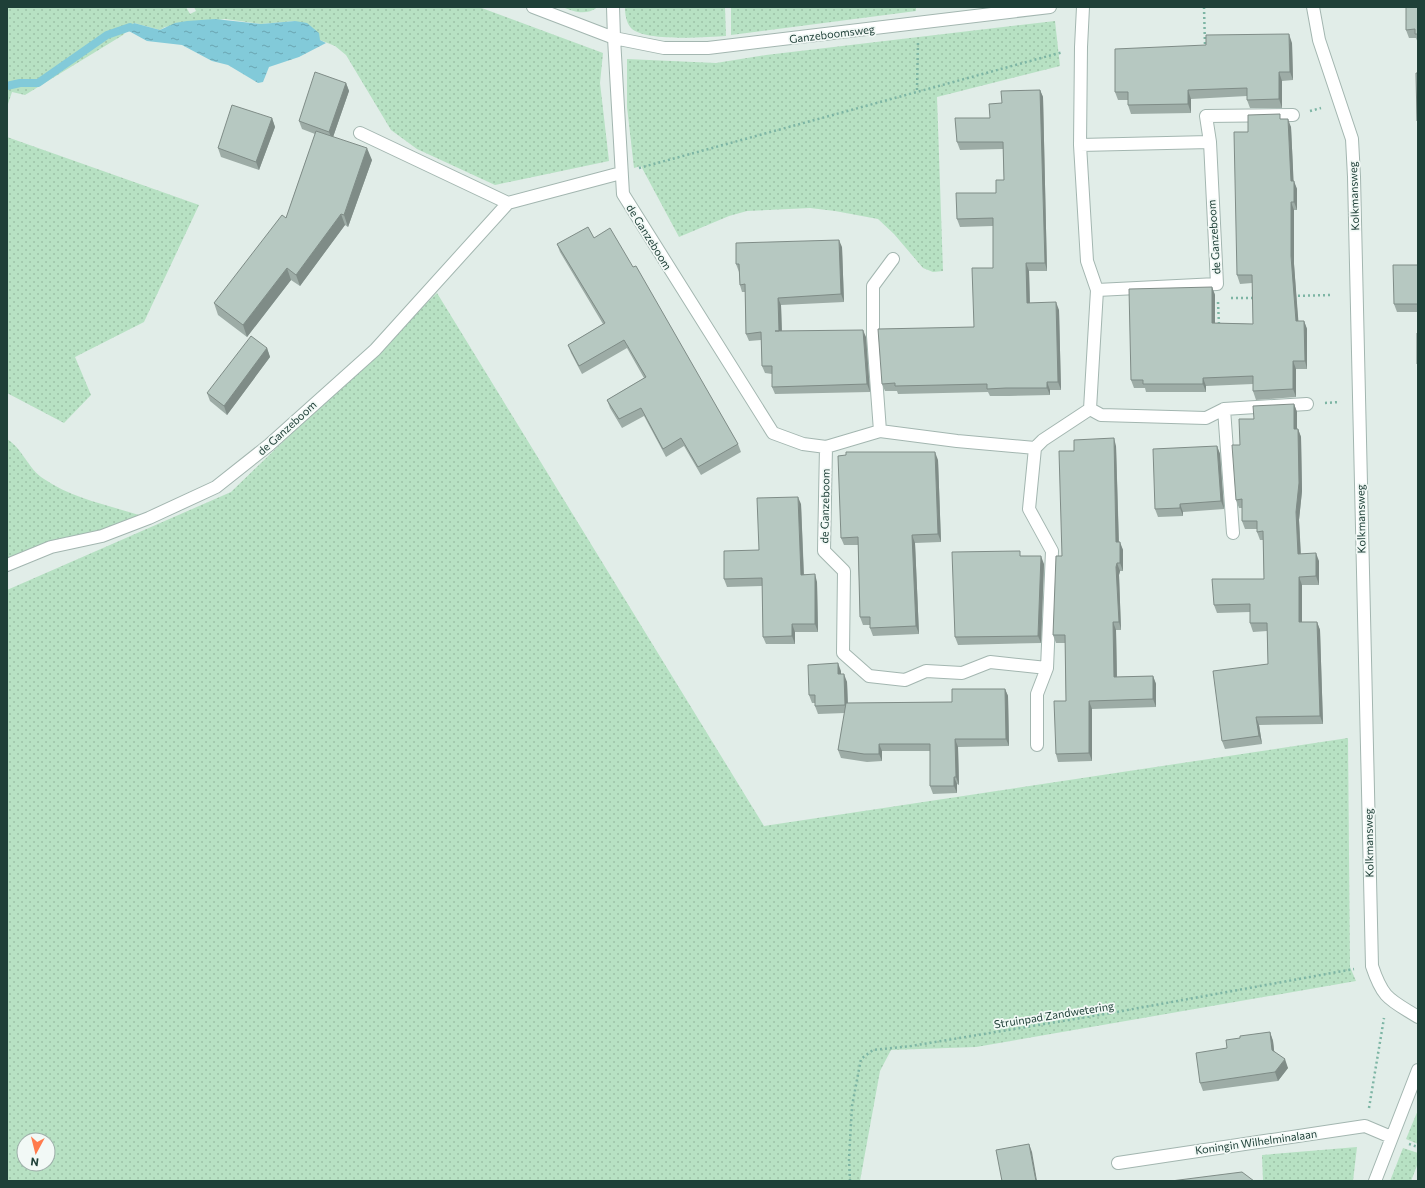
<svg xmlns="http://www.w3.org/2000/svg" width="1425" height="1188" font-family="Commissioner,sans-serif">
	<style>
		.grass { fill: url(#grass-dots); fill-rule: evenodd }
		.water { fill: url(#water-ripples) }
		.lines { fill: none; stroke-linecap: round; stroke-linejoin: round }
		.stream { stroke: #82cad9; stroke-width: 8 }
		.minor-casing { stroke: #a3b6b0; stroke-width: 14 }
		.path { stroke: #7db5a4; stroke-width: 2.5; stroke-dasharray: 2 3; stroke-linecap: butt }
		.minor { stroke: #fff; stroke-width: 12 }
		.wall { fill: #9daca6 }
		.shaded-wall { fill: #7f8c87 }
		.building { fill: #b6c8c1; stroke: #7f8c87 }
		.labels { text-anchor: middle; stroke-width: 3.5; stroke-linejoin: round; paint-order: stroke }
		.street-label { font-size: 11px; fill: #1f4038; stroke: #f2f9f6 }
	</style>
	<defs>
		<pattern id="grass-dots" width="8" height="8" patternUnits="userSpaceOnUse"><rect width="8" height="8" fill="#b7e1c3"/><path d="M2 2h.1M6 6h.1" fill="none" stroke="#9dc2a8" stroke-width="1.8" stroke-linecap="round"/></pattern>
		<pattern id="water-ripples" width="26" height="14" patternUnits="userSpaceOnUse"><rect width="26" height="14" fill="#82cad9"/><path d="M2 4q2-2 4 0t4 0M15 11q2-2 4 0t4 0" fill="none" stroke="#6aa5b1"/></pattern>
	</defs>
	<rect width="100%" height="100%" fill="#e1ede8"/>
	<!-- grass -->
	<path class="grass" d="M7,7H186L190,14L196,11L194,7H479L603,53L600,83L609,161L495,185L417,149L391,130L346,55L335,46L320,40L295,21L261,24L225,19L165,27L160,30L134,23L123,35L25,95L12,92L7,107Z
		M562,7H598C585,16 576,12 562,7Z
		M625,7H725L726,36C706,37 645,42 631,28C626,22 625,14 625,7Z
		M731,7H916V11L731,35Z
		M1055,21L1060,66L937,97L943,271L933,272L923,268L894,234L878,219L835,211L810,208L747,211L729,216L679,237L641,166L634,168L627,107V59L716,63L766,55Z
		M7,137L199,205L144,322L75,357L91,395L64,423L7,393Z
		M437,293L764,826L1348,738L1350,967L1356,981L976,1047L891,1050L880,1071L860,1181H7V590L231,492ZM24,1140H48V1164H24Z
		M7,439C23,449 28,469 44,479C72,498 107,505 139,515L7,572Z
		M1418,1110V1144L1406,1139Z
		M1357,1147L1353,1181H1263L1262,1155Z
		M1403,1148L1418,1153V1163L1411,1181H1390Z"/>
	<!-- water -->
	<path class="water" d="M215,19L261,24L295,21L307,23L319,33L320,40L326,43L299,57L269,67L263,82L258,83L228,65L212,61L182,45L147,41L127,30L134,23L160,30L175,23L187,21Z"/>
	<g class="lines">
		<!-- stream -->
		<path class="stream" d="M7,86L20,83H38L107,35L130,27"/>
		<defs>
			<path id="minor" d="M533,7L614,38L623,194L773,433L803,444L826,447L880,431L957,441L1035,448
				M613,7L614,38L664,48H708L1050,7
				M1083,7L1081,47L1080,145L1087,261L1097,290
				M1313,7L1319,40L1352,139L1354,177L1372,966C1383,999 1389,999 1418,1017
				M360,133L508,203
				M1210,142L1206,116L1293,115
				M1080,145L1210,142L1217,284L1097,290L1090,409
				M1090,409L1101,415L1206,418L1224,409L1307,404
				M1224,409L1233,533
				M880,431L873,336V286L893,259
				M826,447L824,551L844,571L843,653L869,676L905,680L926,671L962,673L990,662L1047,668
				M7,565L51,547L102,536L149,518L216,487L269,445L375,350L508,203L621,173
				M1037,745V694L1047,668L1052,551L1029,509L1035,448L1043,440L1090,409
				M1118,1163L1365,1126L1391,1137
				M1375,1181L1418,1070"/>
		</defs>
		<!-- minor casing -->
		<use href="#minor" class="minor-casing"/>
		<!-- path -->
		<path class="path" d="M1204,7L1205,46
			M917,90L918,41
			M1310,111L1321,108
			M639,168L1063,52
			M1293,296L1332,295
			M1231,298H1254
			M1218,302L1219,325
			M1325,403L1340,402
			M1369,1108L1384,1018
			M1409,1144L1418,1147
			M850,1181L849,1159L852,1106L861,1059L873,1050L911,1046L1111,1013L1354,969"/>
		<!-- minor -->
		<use href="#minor" class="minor"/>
	</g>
	<!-- wall -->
	<path class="wall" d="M1418,7V43L1416,38H1409L1406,30Z
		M1292,43L1293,80L1282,81V108H1250L1247,100V96L1191,99V113L1131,114L1128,105V100H1118L1115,92Z
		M346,83L349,91L333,137L372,160L348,227L345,225L300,286L291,280L247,337L218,315L214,303L286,218L315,134L302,129L299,121Z
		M1040,90L1043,97L1047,271H1029L1030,303L1059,310L1061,390H1050V395L1009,396H990L988,392L898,394L897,391H885L882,384L974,327L993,268V226L960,227L957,219L996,193L1004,180L1003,149L960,150L957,142L990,118L1002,103Z
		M272,118L275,127L259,170L221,157L218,148Z
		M1281,119L1291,127L1293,169V181L1297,189V210H1294V264L1298,321H1304L1307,329V369H1296V397L1256,400L1253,391V384L1206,386V392H1146L1145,388H1134L1131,380L1212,287L1215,295V323L1253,324L1252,283L1240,284L1237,275L1248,132Z
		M594,238L633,267L738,444L741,452L701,475L684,446L666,457L644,416L622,428L610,408L607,400L644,378L627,348L582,374L571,353L568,345L603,324L560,252L557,244Z
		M842,247L844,302L781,305L782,331L866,337L870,392L775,394L772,387V374L765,373L762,366L761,340L749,341L746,334L745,292H742L740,285L739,272L736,264Z
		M1418,265V312H1397L1394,304Z
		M267,348L270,357L227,415L210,401L207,393Z
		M1294,404L1297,412V429H1298L1301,437L1302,491L1299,520L1301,554L1319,561V585H1302V622H1317L1320,630L1323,724L1259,725L1262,744L1225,749L1222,741L1268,664L1267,631L1253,632L1250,623V612L1217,613L1214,605L1264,579L1263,540H1260L1257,532V529H1245L1242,521V508H1239L1236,500L1240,445L1254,419Z
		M1116,446L1119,542L1123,550V571H1120L1119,575L1121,630H1116L1117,677L1153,676L1156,684V707L1092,709V761L1058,762L1056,754L1066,701L1065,643H1056L1053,635L1074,451Z
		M1217,446L1220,454L1224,509L1183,512V516L1158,517L1155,509Z
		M938,460L941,542L915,543L919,634L873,636L870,628V625H863L860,617L858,545H844L841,538Z
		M801,504L804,574L817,582L818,632H795V644H766L763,637L762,586L727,587L724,579L759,550Z
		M1022,556L1044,564L1041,643L958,645L955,637Z
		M841,671V674L847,682L848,703L952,702L1005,689L1008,696L1009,746L958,747L959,785L957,784V793L933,794L930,786V751H882V761L867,762L841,758L838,750L845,713L818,714L815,706V703H812L809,695Z
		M1270,1032L1273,1041L1274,1051L1288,1068L1278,1081L1203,1091L1200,1083L1227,1048L1240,1038Z"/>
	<!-- shaded-wall -->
	<path class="shaded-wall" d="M1289,34L1292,43L1293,80L1290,72Z
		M1279,72L1282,81V108L1279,99Z
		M346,83L349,91L332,140L329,132Z
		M1040,90L1043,97L1047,271L1045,263Z
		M1188,90L1191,99V113L1188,104Z
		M272,118L275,127L259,170L256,162Z
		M1288,119L1291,127L1293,169L1294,188V181L1297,189V210L1294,202L1291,181L1290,161Z
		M367,148L372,160L348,227L344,215Z
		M1291,202L1294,210V264L1299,329L1296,321L1291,256Z
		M341,214L345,225L300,286L296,275Z
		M839,240L842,247L844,302L841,294Z
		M1026,263L1029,271L1030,310L1027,303Z
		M287,268L291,280L247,337L243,325Z
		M1212,287L1215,295V331L1212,323Z
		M778,298L781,305L782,339L779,331Z
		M1056,302L1059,310L1061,390L1058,382Z
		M1304,321L1307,329V369L1305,361Z
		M863,330L866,337L870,392L867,384Z
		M267,348L270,357L227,415L224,406Z
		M1293,361L1296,369V397L1293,389Z
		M1203,378L1206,386V392L1203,384Z
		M1047,382L1050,390V395L1047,388Z
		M1294,404L1297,412V437L1294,429Z
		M1298,429L1301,437L1302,491L1299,520L1301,562L1298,554L1296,512Z
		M1114,438L1116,446L1119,550L1116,542Z
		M1217,446L1220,454L1224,509L1221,501Z
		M935,452L938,460L941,542L938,534Z
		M798,497L801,504L804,582L801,575Z
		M1180,504L1183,512V516L1180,508Z
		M912,535L915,543L919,634L916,626Z
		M1120,542L1123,550V571L1120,563Z
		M1316,553L1319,561V585L1316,576Z
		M1041,556L1044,564L1041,643L1038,636Z
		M1117,563L1120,571L1119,575L1121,630L1119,622L1116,567Z
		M815,574L817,582L818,632L815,624Z
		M1299,577L1302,585V630L1299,622Z
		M1113,622L1116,630L1117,685L1114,677Z
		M1317,622L1320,630L1323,724L1320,716Z
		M792,624L795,632V644L792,636Z
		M838,663L841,671V682L838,674Z
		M844,674L847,682L848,713L845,705Z
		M1153,676L1156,684V707L1153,699Z
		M1005,689L1008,696L1009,746L1006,739Z
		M1089,701L1092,709V761L1089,753Z
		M1256,717L1259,725L1262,744L1259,736Z
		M955,739L958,747L959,785L956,777Z
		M879,744L882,751V761L879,754Z
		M954,777L957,784V793L954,786Z
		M1270,1032L1273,1041L1275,1058L1272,1050Z
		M1285,1059L1288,1068L1278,1081L1275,1072Z
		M1029,1144L1032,1152L1037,1181H1036Z"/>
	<!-- building -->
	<path class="building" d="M1406,7H1418V34H1415V29L1406,30Z
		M1289,34L1290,72H1279V99L1247,100V88L1188,90V104L1128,105V92H1115V49L1206,45V35Z
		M315,72L346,83L329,132L299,121Z
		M1416,73H1418V121H1417Z
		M1040,90L1045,263H1026L1027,303L1056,302L1058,382H1047V388H1006L987,389V384L895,386V383L882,384L878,329L974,327L972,268H993V218L957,219L956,193H996V180H1004L1003,142H957L955,118H990L989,104L1002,103L1001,91Z
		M232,105L272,118L256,162L218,148Z
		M1280,114V119H1288L1290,161L1291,181H1294V202H1291V256L1296,321H1304L1305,361H1293V389L1253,391V376L1203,378V384H1143V380H1131L1129,289L1212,287V323L1253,324L1252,275H1237L1234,132H1248V115Z
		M316,131L367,148L344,215L341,214L296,275L287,268L243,325L214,303L282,215L286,218Z
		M588,227L594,238L610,228L633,267L636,266L738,444L698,467L681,438L663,449L641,408L619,419L607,400L646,377L624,340L579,366L568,345L605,323L557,244Z
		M839,240L841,294L778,298L779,331H775L863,330L867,384L772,387V366H762L761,332L746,334L745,284L740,285L739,264H736V243Z
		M1393,265H1418V304H1394Z
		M1417,333H1418V364H1417Z
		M251,336L267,348L224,406L207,393Z
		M1294,404V429H1298L1299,483L1296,512L1298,554L1316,553V576L1299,577V622H1317L1320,716L1256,717L1259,736L1222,741L1213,671L1268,664L1267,623H1250V604L1214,605L1212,579H1264L1263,531L1257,532V521H1242V499L1236,500L1232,445H1240L1239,419H1254L1253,406Z
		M1114,438L1116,542H1120V563H1117L1116,567L1119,622H1113L1114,677L1153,676V699L1089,701V753L1056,754L1054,701H1066L1065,635H1053L1056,556H1062L1059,451H1074V440Z
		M1217,446L1221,501L1180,504V508L1155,509L1153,449Z
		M846,452H935L938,534L912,535L916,626L870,628V617H860L858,537L841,538L838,456L846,455Z
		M798,497L801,575L815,574V624H792V636L763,637L762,578L724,579V551L759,550L757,498Z
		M1020,551V556H1041L1038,636L955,637L952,552Z
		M838,663V674H844L845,705L815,706V695H809L808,665Z
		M952,689H1005L1006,739H955L956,777H954V786H930V744H879V754H864L838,750L846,703L952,702Z
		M1270,1032L1272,1050L1285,1059L1275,1072L1200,1083L1196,1053L1227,1048L1226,1040L1240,1038V1036Z
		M1029,1144L1036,1181H1002L996,1150Z
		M1242,1172L1254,1181H1171Z"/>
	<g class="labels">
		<!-- street labels -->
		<g class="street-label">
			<text transform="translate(832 34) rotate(-7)" y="4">Ganzeboomsweg</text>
			<text transform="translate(1354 196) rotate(-92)" y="4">Kolkmansweg</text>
			<text transform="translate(649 237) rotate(58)" y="4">de Ganzeboom</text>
			<text transform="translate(1214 237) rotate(-94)" y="4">de Ganzeboom</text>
			<text transform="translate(287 428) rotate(-42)" y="4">de Ganzeboom</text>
			<text transform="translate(825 506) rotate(-89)" y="4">de Ganzeboom</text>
			<text transform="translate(1361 519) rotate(-91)" y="4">Kolkmansweg</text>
			<text transform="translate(1369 843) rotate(-91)" y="4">Kolkmansweg</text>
			<text transform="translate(1054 1015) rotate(-9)" y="4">Struinpad Zandwetering</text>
			<text transform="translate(1256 1142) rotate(-8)" y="4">Koningin Wilhelminalaan</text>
		</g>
	</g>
	<!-- border -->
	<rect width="1425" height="1188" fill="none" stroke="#1f4038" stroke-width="16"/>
	<!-- north arrow -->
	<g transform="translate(36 1152) rotate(187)"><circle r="19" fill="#f2f9f6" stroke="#9eafaa"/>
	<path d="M0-3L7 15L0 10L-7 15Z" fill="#ff7b4d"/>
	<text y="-6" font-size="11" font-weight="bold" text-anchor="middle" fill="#1f4038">N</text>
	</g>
</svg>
